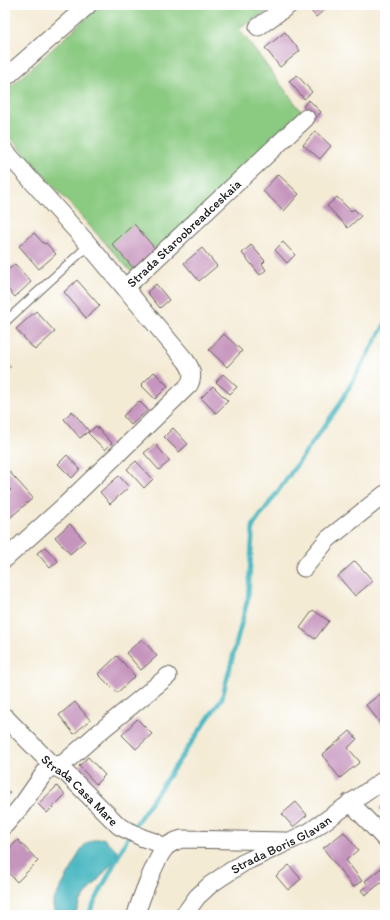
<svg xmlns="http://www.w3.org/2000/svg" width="390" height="920" font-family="Itim,sans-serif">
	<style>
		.green { fill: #8aca81; stroke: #53734e }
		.water { fill: #48b7c1; stroke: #326a6e }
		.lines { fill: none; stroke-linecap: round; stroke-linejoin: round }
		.stream { stroke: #48b7c1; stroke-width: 4.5 }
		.building { fill: #c695be }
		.lane-casing { stroke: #68645d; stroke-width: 10 }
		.street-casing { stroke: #68645d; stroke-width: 19 }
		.lane { stroke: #fff; stroke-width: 8 }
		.street { stroke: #fff; stroke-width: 17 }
		.labels { text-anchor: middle; stroke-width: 3; stroke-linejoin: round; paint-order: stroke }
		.street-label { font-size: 13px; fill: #1c1c1c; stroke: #fff }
	</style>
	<rect width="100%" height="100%" fill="#fff"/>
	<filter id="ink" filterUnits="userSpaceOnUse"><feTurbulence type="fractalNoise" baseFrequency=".025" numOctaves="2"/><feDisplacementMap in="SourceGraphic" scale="8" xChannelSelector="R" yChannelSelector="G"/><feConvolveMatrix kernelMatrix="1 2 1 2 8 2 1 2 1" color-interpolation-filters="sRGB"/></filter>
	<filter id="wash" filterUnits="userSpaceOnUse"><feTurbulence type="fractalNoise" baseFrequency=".012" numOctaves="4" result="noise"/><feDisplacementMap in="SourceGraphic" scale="16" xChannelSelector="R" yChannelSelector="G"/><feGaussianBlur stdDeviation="0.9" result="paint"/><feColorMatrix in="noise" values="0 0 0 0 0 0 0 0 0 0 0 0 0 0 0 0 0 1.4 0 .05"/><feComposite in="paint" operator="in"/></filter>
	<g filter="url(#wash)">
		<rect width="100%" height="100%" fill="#f4ebd5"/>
		<!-- green -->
		<path class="green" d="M101,5H277L239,29L303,114L133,274L5,132V92Z"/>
		<!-- water -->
		<path class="water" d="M103,838L117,850L116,858L80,902L75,915H55L53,907V901C59,890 66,879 72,868C80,851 82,840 103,838Z"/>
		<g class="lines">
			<!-- stream -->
			<path class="stream" d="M133,828L222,698L248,598L253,526L338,407L385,324
				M88,915L129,835"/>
		</g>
		<g id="blocks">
			<!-- building -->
			<path class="building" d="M308,5H330L316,17L307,6Z
				M285,32L300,51L280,67L265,48Z
				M297,75L312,92L304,99L289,81Z
				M309,100L321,112L315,119L303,106Z
				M315,131L331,146L320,159L303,145Z
				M278,174L299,194L284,211L263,191Z
				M337,197L351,211L354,209L361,216L348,228L327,206Z
				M134,224L158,252L136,271L112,244Z
				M34,233L44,244L46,243L56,254L39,269L19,246Z
				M283,242L295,255L287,263L275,250Z
				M251,245L265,261L262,264L266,270L260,275L242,253Z
				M202,248L217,266L199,281L184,263Z
				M15,264L31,282L15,297L5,286V272Z
				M77,280L100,306L86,318L64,292Z
				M156,284L169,300L160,308L147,292Z
				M5,295L10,300L5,306Z
				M36,311L55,332L35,350L16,329Z
				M224,334L242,351L227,367L209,350Z
				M5,360L11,366L5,371Z
				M154,372L168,386L155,399L141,385Z
				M223,374L237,387L230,394L216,382Z
				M213,386L228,401L216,413L201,398Z
				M139,401L148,410L131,425L123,416Z
				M72,411L89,431L80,438L64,419Z
				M96,426L112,443L105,450L88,433Z
				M173,428L188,444L179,452L164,437Z
				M155,444L170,461L159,470L144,453Z
				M67,455L80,469L72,478L58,464Z
				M136,461L153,479L144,488L127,469Z
				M5,467L33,498L5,522V489L8,493L11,490L5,484Z
				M119,476L129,487L110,504L100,492Z
				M70,524L85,541L70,554L55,537Z
				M45,547L58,561L50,568L37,553Z
				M355,561L373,581L355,596L338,576Z
				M313,610L329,621L315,639L300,628Z
				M142,639L157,656L141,670L126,653Z
				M117,656L135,676L117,693L98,674Z
				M383,692L385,695V721L381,724L366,705Z
				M75,702L90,720L74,734L59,715Z
				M137,719L152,734L136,749L122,735Z
				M350,731L357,739L348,748L360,762L340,778L322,755Z
				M88,757L105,775L96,784L79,766Z
				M57,786L65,795L47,813L38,804Z
				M5,789L10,793L5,798Z
				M296,802L307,815L293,827L282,814Z
				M385,803V815L379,808Z
				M344,832L358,850L346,860L362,881L353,887L323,848Z
				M18,840L38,861L17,882L5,869V853Z
				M289,865L301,879L288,890L276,876Z
				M381,868L385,874V880L365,895L361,890L368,885L365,881Z"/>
		</g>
	</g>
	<g filter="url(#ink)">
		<use href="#blocks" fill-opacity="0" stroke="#68645d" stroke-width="1"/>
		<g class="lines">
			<defs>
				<path id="lane" d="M5,322L89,245"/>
				<g id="street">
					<path d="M258,27L289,5"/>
					<path d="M5,78L88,5"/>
					<path d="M5,151L89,245L186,361C192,369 194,376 189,385L64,506L5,559"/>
					<path id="s1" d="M126,287L306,118"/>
					<path d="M304,568L328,539L385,494"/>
					<path id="s2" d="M5,717L53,766L66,773L119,826L143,838L155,842L165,848"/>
					<path d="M350,802L385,839"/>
					<path d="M5,825L22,805L45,772L53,766L64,763L97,734L168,676"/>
					<path d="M136,915C140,900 156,859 165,848C170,843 175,841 182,839L285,841"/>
					<path id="s3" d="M184,915L197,897L210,885L223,876L243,863L309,832L385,779"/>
				</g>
			</defs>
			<!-- lane casing -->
			<use href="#lane" class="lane-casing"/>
			<!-- street casing -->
			<use href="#street" class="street-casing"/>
			<!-- lane -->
			<use href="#lane" class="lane"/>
			<!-- street -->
			<use href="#street" class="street"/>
		</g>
	</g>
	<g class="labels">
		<!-- street labels -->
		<g class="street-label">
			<text dy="5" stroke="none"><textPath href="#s1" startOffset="79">Strada Staroobreadceskaia</textPath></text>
			<text dy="5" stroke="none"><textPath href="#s2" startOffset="105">Strada Casa Mare</textPath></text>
			<text dy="5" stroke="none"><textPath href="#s3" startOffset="122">Strada Boris Glavan</textPath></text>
		</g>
	</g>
	<!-- margin -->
	<rect width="390" height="920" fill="none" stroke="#fff" stroke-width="20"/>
</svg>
